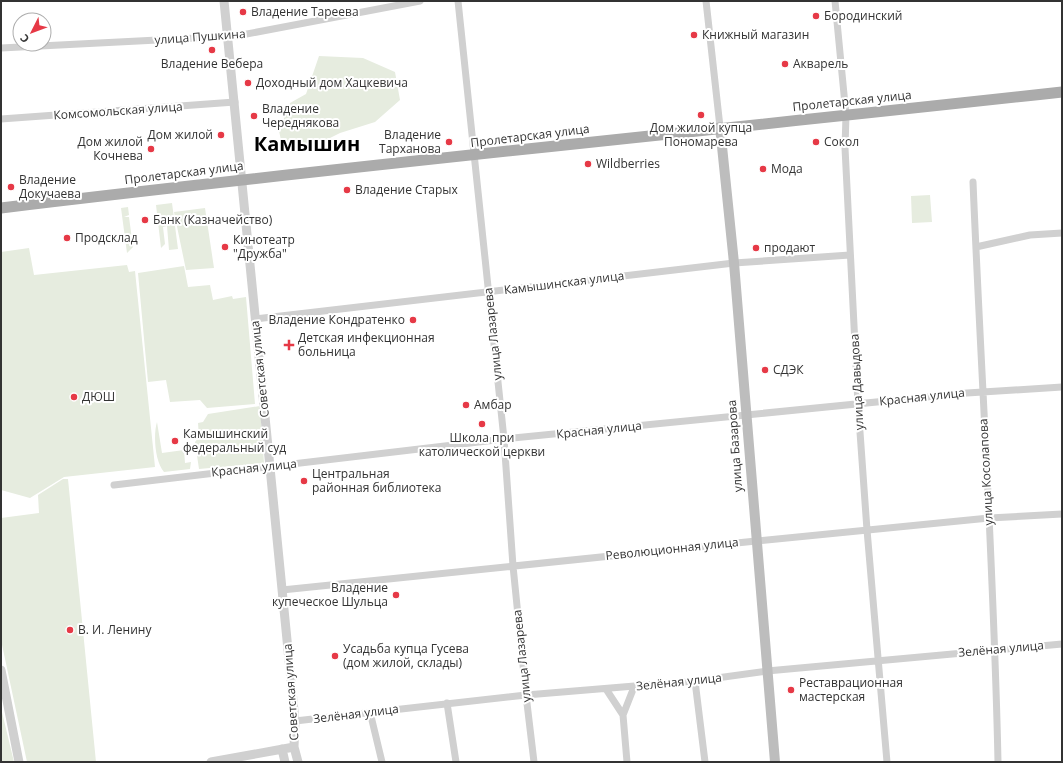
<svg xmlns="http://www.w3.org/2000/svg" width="1063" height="763" font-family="'Open Sans',sans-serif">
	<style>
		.green { fill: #e6ecdf }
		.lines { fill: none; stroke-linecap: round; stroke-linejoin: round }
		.minor { stroke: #d0d0d0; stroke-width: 7 }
		.tertiary { stroke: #d0d0d0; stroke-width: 9 }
		.secondary { stroke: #bdbdbd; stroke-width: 10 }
		.primary { stroke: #ababab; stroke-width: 11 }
		.poi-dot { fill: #e63946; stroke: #fff; stroke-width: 1.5 }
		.labels { text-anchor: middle; stroke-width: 4; stroke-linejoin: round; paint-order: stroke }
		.poi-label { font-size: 12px; fill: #333; stroke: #fff; text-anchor: start }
		.street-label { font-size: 12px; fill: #333; stroke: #fff }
		.town-label { font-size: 20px; font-weight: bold; fill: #000; stroke: #fff }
	</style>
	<rect width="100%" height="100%" fill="#fff"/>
	<!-- green -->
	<path class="green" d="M319,56L363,58L395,72L400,100L375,122L340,133L322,142L296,147L281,140L279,131L290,103L306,94Z
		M930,195L932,222L912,223L911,196Z
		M172,203L178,249L169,250L167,226L163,227L165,244L161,248L156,205Z
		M128,207L129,215L124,217H129L133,247L127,253L121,208Z
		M205,208L214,268L186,270L174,212Z
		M29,248L34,275L127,265L129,272L135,271L155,467L64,477L30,498L1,490V252Z
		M184,266L188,287L210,285L213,300L232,296L233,299L246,297L255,404L207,408L200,400L170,402L166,380L148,382L138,273Z
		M260,406L264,463L199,469L195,442L199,437L198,423L203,422L208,414Z
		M157,422L162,453L184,450L185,463L191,462L190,469L164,472C155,462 153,435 157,422Z
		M63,479H68L96,762H27L1,640V518L39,513L38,495Z
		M1,708L14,762H1Z"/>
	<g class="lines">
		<!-- minor -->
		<path class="minor" d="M458,1L504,439L513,566L526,695L534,762
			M706,1L720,127
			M835,1L846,115L845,148L858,404L867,530L887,762
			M1,48L236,36L420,1
			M1,119L235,102
			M973,182C981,375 994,568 998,762
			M976,247L1030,235L1062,233
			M255,319L734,263L850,255
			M114,485L504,439L967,393L1062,387
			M282,590L756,541L989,518L1062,514
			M695,681L705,762
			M606,689L623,715L627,762
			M447,703L456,762
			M370,712L382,762
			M623,715L634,687
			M295,721L526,695L695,681L767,671L1062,644"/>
		<!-- tertiary -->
		<path class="tertiary" d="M224,1L295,721L294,747L298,762
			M1,670L19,762
			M282,749L285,762
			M211,762L294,747"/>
		<!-- secondary -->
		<path class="secondary" d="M720,127L734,263L775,762"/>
		<!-- primary -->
		<path class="primary" d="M1,208C354,165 708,131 1062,92"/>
	</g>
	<!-- markers -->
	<g class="poi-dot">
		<circle cx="243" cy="12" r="4"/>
		<circle cx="816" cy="16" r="4"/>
		<circle cx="694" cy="35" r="4"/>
		<circle cx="212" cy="50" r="4"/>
		<circle cx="785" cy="64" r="4"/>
		<circle cx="248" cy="83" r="4"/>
		<circle cx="701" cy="115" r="4"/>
		<circle cx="254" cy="116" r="4"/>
		<circle cx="221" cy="135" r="4"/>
		<circle cx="449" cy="142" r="4"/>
		<circle cx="816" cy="142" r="4"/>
		<circle cx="151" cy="149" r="4"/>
		<circle cx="588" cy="164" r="4"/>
		<circle cx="763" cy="169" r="4"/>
		<circle cx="11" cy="187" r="4"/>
		<circle cx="347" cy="190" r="4"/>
		<circle cx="145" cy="220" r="4"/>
		<circle cx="67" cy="238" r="4"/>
		<circle cx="225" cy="247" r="4"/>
		<circle cx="756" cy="248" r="4"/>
		<circle cx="413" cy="320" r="4"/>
		<path d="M287 339h4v4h4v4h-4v4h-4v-4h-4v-4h4z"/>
		<circle cx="765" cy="370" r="4"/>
		<circle cx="74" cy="397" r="4"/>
		<circle cx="466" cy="405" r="4"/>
		<circle cx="482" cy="424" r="4"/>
		<circle cx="175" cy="441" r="4"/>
		<circle cx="304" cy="481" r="4"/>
		<circle cx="396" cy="595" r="4"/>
		<circle cx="70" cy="630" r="4"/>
		<circle cx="335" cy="656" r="4"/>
		<circle cx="791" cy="690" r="4"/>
	</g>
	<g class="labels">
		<!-- poi labels -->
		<g class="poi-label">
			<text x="251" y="16">Владение Тареева</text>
			<text x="824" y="20">Бородинский</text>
			<text x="702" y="39">Книжный магазин</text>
			<text x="212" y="68" text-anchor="middle">Владение Вебера</text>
			<text x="793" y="68">Акварель</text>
			<text x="256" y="87">Доходный дом Хацкевича</text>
			<text x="262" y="113">Владение<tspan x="262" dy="14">Череднякова</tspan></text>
			<text x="701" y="132" text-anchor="middle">Дом жилой купца<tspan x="701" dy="14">Пономарева</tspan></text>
			<text x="213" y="139" text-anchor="end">Дом жилой</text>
			<text x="441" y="139" text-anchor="end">Владение<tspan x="441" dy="14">Тарханова</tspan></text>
			<text x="143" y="146" text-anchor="end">Дом жилой<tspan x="143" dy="14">Кочнева</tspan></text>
			<text x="824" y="146">Сокол</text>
			<text x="596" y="168">Wildberries</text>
			<text x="771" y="173">Мода</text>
			<text x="19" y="184">Владение<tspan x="19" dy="14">Докучаева</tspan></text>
			<text x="355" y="194">Владение Старых</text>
			<text x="153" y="224">Банк (Казначейство)</text>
			<text x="75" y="242">Продсклад</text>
			<text x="233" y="244">Кинотеатр<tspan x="233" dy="14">"Дружба"</tspan></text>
			<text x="764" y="252">продают</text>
			<text x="405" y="324" text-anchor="end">Владение Кондратенко</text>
			<text x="298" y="342">Детская инфекционная<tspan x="298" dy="14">больница</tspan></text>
			<text x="773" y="374">СДЭК</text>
			<text x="82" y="401">ДЮШ</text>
			<text x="474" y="409">Амбар</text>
			<text x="183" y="438">Камышинский<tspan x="183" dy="14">федеральный суд</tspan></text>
			<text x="482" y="442" text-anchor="middle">Школа при<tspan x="482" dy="14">католической церкви</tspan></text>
			<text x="312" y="478">Центральная<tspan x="312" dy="14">районная библиотека</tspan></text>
			<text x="388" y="592" text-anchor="end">Владение<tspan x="388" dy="14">купеческое Шульца</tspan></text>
			<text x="78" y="634">В. И. Ленину</text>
			<text x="343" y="653">Усадьба купца Гусева<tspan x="343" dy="14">(дом жилой, склады)</tspan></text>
			<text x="799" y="687">Реставрационная<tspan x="799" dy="14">мастерская</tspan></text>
		</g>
		<!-- street labels -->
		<g class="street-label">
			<text transform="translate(200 37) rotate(-4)" y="4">улица Пушкина</text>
			<text transform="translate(852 101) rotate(-6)" y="4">Пролетарская улица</text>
			<text transform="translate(118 111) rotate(-4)" y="4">Комсомольская улица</text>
			<text transform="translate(530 136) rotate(-7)" y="4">Пролетарская улица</text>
			<text transform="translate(184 173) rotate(-7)" y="4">Пролетарская улица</text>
			<text transform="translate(564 283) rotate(-7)" y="4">Камышинская улица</text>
			<text transform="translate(493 334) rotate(-96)" y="4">улица Лазарева</text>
			<text transform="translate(260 369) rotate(-96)" y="4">Советская улица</text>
			<text transform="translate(857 382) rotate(-93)" y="4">улица Давыдова</text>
			<text transform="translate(922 397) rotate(-6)" y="4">Красная улица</text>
			<text transform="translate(599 430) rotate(-6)" y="4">Красная улица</text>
			<text transform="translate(735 446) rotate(-94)" y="4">улица Базарова</text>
			<text transform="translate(254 468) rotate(-6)" y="4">Красная улица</text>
			<text transform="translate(986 472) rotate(-93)" y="4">улица Косолапова</text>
			<text transform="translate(672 549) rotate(-6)" y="4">Революционная улица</text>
			<text transform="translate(1001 649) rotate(-5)" y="4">Зелёная улица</text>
			<text transform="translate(522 656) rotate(-96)" y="4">улица Лазарева</text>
			<text transform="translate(679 682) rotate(-6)" y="4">Зелёная улица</text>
			<text transform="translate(291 692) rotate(-94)" y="4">Советская улица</text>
			<text transform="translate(356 714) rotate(-7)" y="4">Зелёная улица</text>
		</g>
		<!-- town labels -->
		<g class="town-label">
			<text x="307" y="151">Камышин</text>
		</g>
	</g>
	<!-- border -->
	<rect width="1063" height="763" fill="none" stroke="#333333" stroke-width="4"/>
	<!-- north arrow -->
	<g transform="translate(32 32) rotate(228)"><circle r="19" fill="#ffffff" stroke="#adadad"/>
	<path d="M0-3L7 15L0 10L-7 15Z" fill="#e63946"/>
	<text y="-6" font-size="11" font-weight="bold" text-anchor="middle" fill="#333333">С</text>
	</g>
</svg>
